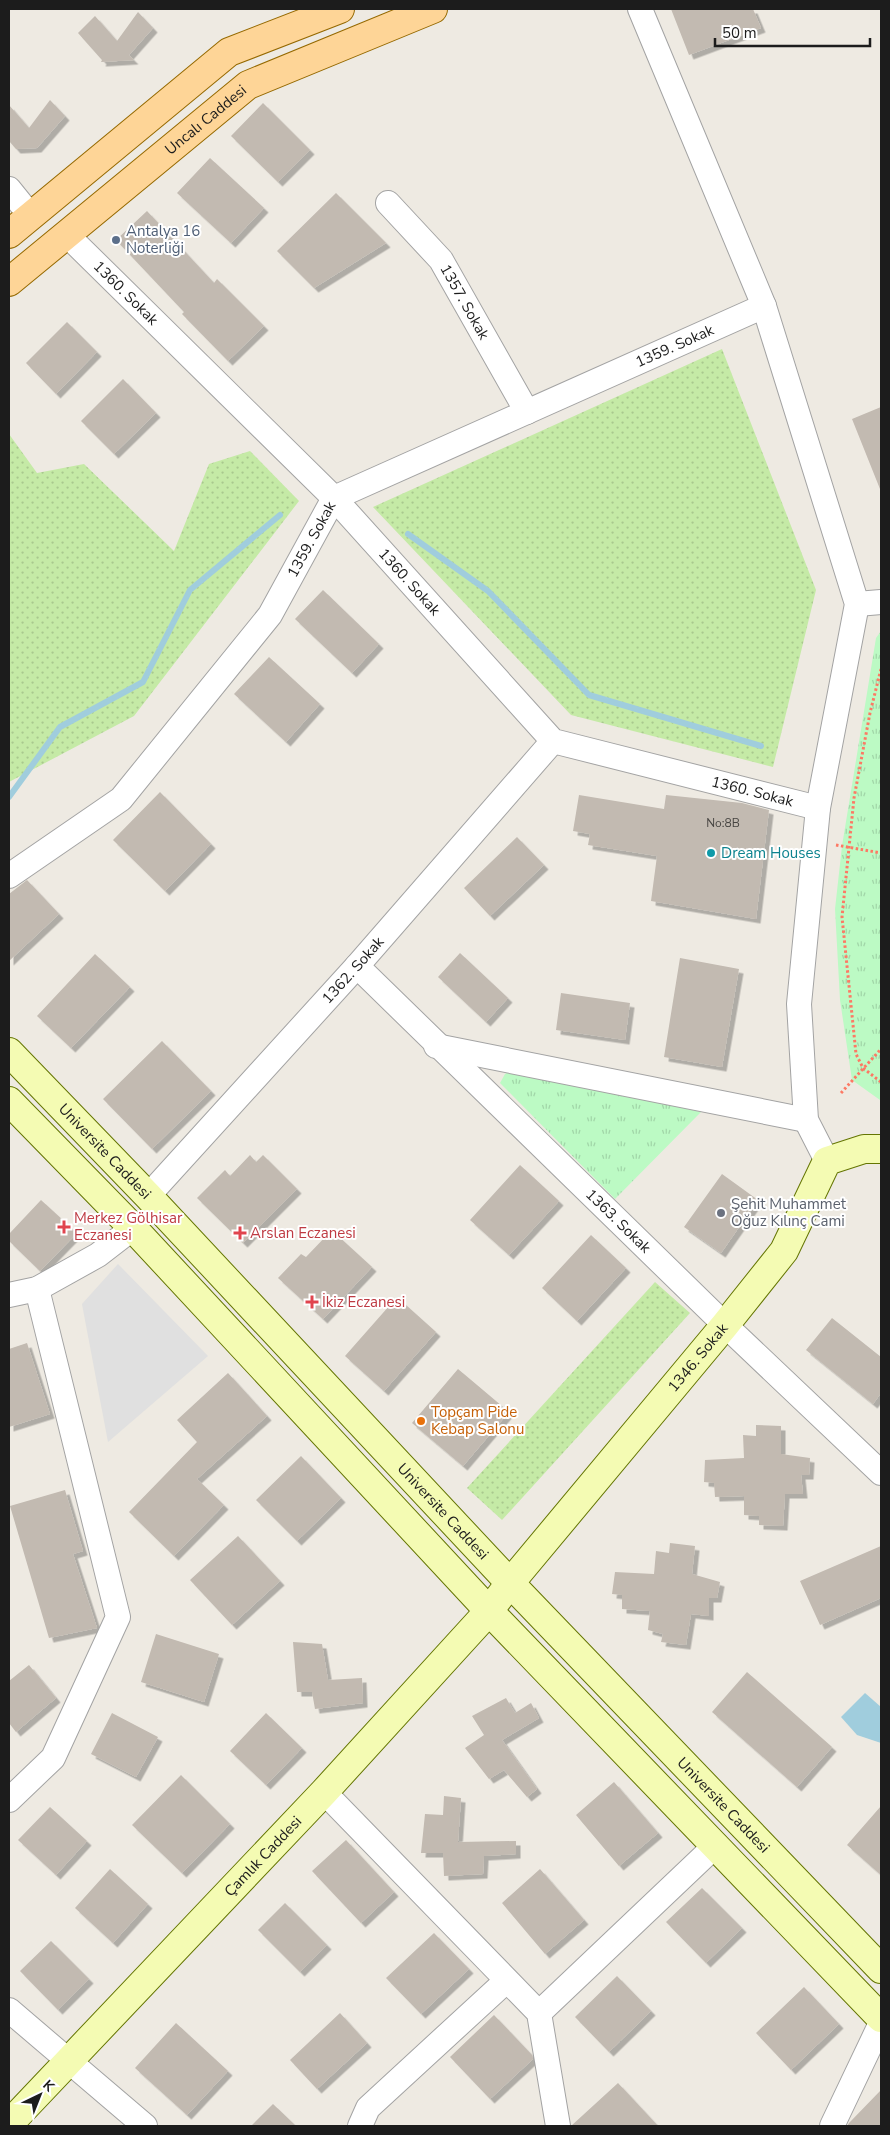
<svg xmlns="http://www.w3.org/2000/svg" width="890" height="2135" font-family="'Nunito Sans',sans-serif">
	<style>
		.grass { fill: url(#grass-dots) }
		.park { fill: url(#park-tufts) }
		.parking { fill: #e0e0e0 }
		.water { fill: #a0cddd }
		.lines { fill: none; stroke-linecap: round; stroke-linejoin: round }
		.stream { stroke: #a0cddd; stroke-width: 6 }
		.building { fill: #c2bab1; filter: url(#shadow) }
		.street-casing { stroke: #a3a3a3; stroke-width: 26 }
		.secondary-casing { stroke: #647502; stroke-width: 30 }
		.primary-casing { stroke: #956900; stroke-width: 30 }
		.path { stroke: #fd7964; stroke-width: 3; stroke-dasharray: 2.5 2.5; stroke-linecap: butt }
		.street { stroke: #fff; stroke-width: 24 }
		.secondary { stroke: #f4fbb3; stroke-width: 28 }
		.primary { stroke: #fed597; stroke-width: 28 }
		.service-dot { fill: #5c6f8a; stroke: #fff; stroke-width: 2 }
		.culture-dot { fill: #0f9aa8; stroke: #fff; stroke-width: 2 }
		.worship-dot { fill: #6b7280; stroke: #fff; stroke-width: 2 }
		.health-dot { fill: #e0444e; stroke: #fff; stroke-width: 2 }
		.food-dot { fill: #e8710a; stroke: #fff; stroke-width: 2 }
		.labels { text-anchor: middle; stroke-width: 4; stroke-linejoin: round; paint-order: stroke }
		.number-label { font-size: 12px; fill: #464441 }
		.street-label { font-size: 15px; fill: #1c1c1c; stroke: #fff }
		.service-label { font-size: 15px; fill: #4e5e75; stroke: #fff; text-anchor: start }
		.culture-label { font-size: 15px; fill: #0d838f; stroke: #fff; text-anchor: start }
		.worship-label { font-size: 15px; fill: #5b616d; stroke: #fff; text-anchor: start }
		.health-label { font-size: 15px; fill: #be3a42; stroke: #fff; text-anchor: start }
		.food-label { font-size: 15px; fill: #c56008; stroke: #fff; text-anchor: start }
	</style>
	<defs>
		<pattern id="grass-dots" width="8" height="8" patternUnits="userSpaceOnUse" patternTransform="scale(1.25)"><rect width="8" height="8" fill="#c5eaa6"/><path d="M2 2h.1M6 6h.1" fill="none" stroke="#a9c88e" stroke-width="1.8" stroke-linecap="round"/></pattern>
		<pattern id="park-tufts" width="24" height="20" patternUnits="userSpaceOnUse" patternTransform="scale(1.25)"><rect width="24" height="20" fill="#bcfac4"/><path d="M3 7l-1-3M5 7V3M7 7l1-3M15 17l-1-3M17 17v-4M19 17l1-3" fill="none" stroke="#a1d6a8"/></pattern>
		<filter id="shadow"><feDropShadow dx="4.5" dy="4.5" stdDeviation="0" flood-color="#0004"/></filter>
	</defs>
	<rect width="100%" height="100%" fill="#eeeae2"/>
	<!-- grass -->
	<path class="grass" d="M722,349L816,590L773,767L571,715L373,507Z
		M9,434L37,473L84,464L174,551L209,464L250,451L299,501L134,716L9,782Z
		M655,1282L690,1313L502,1520L467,1488Z"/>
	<!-- park -->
	<path class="park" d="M881,631V1100H880L852,1080L840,1000L835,909L842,846L876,638Z
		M512,1070L701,1112L615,1199L500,1083L505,1074Z"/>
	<!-- parking -->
	<path class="parking" d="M118,1264L208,1356L108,1442L82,1304Z"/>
	<!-- water -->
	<path class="water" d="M865,1693L881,1707V1743L857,1735L841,1717Z"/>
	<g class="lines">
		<!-- stream -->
		<path class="stream" d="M408,534L488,591L589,695L761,746
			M9,797L60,727L143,682L190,590L280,515"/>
	</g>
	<!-- building -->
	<path class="building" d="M671,9H753L761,28L689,55Z
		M138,12L153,28L129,55L134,60L101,62L102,60L78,33L95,16L117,41Z
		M50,100L65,116L37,148L16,149L9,141V105L29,128Z
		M263,103L310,150L278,182L231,136Z
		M210,158L264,208L231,243L177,193Z
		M336,193L386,243L314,288L277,251Z
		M147,211L214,283L217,279L264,326L228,361L182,314L184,312L116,240Z
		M67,322L97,352L56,394L26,363Z
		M123,379L156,413L114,454L81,421Z
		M881,407V489H880L852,419Z
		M323,590L379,644L352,673L295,619Z
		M269,657L320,704L286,742L234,694Z
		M160,792L211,844L165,891L113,840Z
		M579,795L664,809L666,795L742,803L769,810L756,919L651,901L657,856L588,845L590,834L573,831Z
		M517,837L544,865L490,916L464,888Z
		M27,880L59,914L9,961V894Z
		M460,953L508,998L486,1022L438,977Z
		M95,954L130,987L71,1048L37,1016Z
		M680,958L739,969L722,1067L664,1057Z
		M561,993L630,1003L625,1040L556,1030Z
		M162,1041L211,1091L152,1149L103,1099Z
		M250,1155L256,1162L263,1155L297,1189L243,1243L197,1198L225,1170L230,1176Z
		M520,1165L559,1201L509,1255L470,1220Z
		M722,1174L758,1200L721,1253L684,1227Z
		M41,1200L77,1233L40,1271L9,1241V1234Z
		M328,1234L333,1239L337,1235L372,1267L323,1319L278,1278L301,1254L306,1257Z
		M591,1235L626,1268L577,1321L542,1288Z
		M397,1297L436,1332L384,1391L345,1356Z
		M832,1318L881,1357V1393L873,1404L806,1350Z
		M27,1343L50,1414L9,1427V1349Z
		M458,1369L509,1412L463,1466L412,1423Z
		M228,1373L267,1416L197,1479L224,1505L174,1556L129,1512L197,1442L177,1420Z
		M756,1425L781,1426V1454L810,1458L809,1475H801L803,1494H785L783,1526L759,1525V1516L744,1515V1496L715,1497L714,1483L704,1482L705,1460L744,1458L743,1435L756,1436Z
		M301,1456L341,1498L297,1541L256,1500Z
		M65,1490L83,1551L73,1554L97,1628L49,1638L10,1506Z
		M238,1536L280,1581L232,1625L190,1580Z
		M670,1543L695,1546L692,1574L720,1582L717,1598H709V1616L691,1614L686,1645L661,1642L663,1634L648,1630L650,1611L622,1609V1595L612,1594L615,1572L654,1574L656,1551L669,1553Z
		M881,1546V1598L820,1625L800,1581Z
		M156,1634L219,1654L204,1702L141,1682Z
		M293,1642L322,1644L328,1680L362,1678L363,1703L315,1709L312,1692H297Z
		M29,1665L56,1698L16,1732L9,1723V1681Z
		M747,1672L832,1747L797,1787L712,1712Z
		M506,1698L515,1713L531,1703L539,1718L502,1740L537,1789L527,1797L504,1770L489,1779L465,1748L484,1735L472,1716Z
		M112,1713L158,1737L136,1777L91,1754Z
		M266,1713L302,1748L266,1785L230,1751Z
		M181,1775L230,1824L182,1873L132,1825Z
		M614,1782L658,1833L619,1866L576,1815Z
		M444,1796L461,1798L458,1842L516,1841V1854L484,1856L483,1874L444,1876L443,1853H421L425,1814L443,1815Z
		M881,1806V1875L847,1845Z
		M50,1807L87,1841L56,1875L18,1840Z
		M346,1840L394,1892L361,1923L312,1871Z
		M110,1869L148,1904L113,1943L75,1908Z
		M540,1869L584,1920L545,1954L502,1903Z
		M702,1888L742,1928L706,1963L666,1922Z
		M285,1903L327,1945L300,1972L258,1930Z
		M434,1933L469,1969L421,2014L386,1978Z
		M51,1941L89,1979L58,2010L20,1971Z
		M617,1976L651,2011L609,2052L575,2017Z
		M804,1987L839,2024L791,2070L756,2033Z
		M340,2013L367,2043L317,2089L290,2060Z
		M494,2015L532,2055L533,2059L490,2099L450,2057Z
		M176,2023L228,2071L187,2115L135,2068Z
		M618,2083L658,2126H571Z
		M881,2090V2126H847L849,2123Z
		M273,2104L296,2126H251Z"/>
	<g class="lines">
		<defs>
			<g id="street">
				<path d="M640,9L764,306L857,604L818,808L799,1004L806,1120L827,1161"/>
				<path d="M9,189L30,215"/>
				<path id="s1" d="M388,203L441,260L527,412"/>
				<path id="s2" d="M66,234L334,498L553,741L818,808"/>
				<path d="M857,604L881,602"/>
				<path id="s3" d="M9,876L121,799L270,615L334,498L764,306"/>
				<path id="s4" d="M357,966L725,1325L881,1473"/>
				<path d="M436,1046L806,1120"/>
				<path id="s5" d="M148,1196L357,966L553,741"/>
				<path d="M9,1295L37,1289L98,1255L133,1228"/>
				<path d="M324,1792L539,2013L558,2126"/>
				<path d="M9,1800L53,1758L118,1617L37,1289"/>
				<path d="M9,2010L145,2126"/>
				<path d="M539,2013L716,1845"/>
				<path d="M360,2126L368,2108L506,1981"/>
				<path d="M832,2126L881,2023"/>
			</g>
			<g id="secondary">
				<path id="s6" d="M9,1052L148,1196L510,1583L881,1969"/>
				<path d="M9,1101L133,1228L489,1611L881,2018"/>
				<path id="s7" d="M9,2124L324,1792L489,1611L510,1583L725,1325L784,1251L827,1161L864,1149H881"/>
			</g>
			<g id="primary">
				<path d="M9,234L229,52L340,9"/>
				<path id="s8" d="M9,282L248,85L433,9"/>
			</g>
		</defs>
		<!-- street casing -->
		<use href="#street" class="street-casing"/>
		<!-- secondary casing -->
		<use href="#secondary" class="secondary-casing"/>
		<!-- primary casing -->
		<use href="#primary" class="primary-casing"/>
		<!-- path -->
		<path class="path" d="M881,669L870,713L854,798L842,917L856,1054L863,1068L881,1082
			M836,845L881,853
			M841,1093L881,1049"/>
		<!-- street -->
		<use href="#street" class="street"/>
		<!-- secondary -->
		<use href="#secondary" class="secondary"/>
		<!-- primary -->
		<use href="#primary" class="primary"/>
	</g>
	<!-- markers -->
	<circle class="service-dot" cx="116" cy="240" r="5"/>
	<circle class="culture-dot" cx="711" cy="853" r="5"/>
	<circle class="worship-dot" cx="721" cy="1213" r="5"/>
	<g class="health-dot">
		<path d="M61.5 1219.5h5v5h5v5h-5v5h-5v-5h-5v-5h5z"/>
		<path d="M237.5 1225.5h5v5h5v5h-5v5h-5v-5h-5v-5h5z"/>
		<path d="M309.5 1294.5h5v5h5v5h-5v5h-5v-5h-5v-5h5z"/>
	</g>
	<circle class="food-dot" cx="421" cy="1421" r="5"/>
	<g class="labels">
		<!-- number labels -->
		<g class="number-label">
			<text x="723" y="827">No:8B</text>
		</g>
		<!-- street labels -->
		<g class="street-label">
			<text dy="5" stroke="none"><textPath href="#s8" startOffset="255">Uncalı Caddesi</textPath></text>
			<text dy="5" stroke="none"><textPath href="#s2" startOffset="84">1360. Sokak</textPath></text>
			<text dy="5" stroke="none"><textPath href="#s1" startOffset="126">1357. Sokak</textPath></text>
			<text dy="5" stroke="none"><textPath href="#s3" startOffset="879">1359. Sokak</textPath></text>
			<text dy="5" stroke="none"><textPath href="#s3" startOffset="459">1359. Sokak</textPath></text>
			<text dy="5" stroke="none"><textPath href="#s2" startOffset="489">1360. Sokak</textPath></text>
			<text dy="5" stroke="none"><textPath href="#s2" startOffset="909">1360. Sokak</textPath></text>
			<text dy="5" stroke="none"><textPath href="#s5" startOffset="305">1362. Sokak</textPath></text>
			<text dy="5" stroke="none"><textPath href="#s6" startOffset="138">Universite Caddesi</textPath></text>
			<text dy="5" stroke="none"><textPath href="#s4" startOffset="365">1363. Sokak</textPath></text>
			<text dy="5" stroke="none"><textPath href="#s7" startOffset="1031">1346. Sokak</textPath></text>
			<text dy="5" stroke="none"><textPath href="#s6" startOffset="632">Universite Caddesi</textPath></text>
			<text dy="5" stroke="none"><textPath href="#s6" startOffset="1038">Universite Caddesi</textPath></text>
			<text dy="5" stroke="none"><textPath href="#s7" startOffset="369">Çamlık Caddesi</textPath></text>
		</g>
		<!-- service labels -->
		<g class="service-label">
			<text x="126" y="236">Antalya 16<tspan x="126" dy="17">Noterliği</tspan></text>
		</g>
		<!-- culture labels -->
		<g class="culture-label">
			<text x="721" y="858">Dream Houses</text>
		</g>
		<!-- worship labels -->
		<g class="worship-label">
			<text x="731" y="1209">Şehit Muhammet<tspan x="731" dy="17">Oğuz Kılınç Cami</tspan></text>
		</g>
		<!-- health labels -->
		<g class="health-label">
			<text x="74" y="1223">Merkez Gölhisar<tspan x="74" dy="17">Eczanesi</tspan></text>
			<text x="250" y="1238">Arslan Eczanesi</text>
			<text x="322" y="1307">İkiz Eczanesi</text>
		</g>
		<!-- food labels -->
		<g class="food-label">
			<text x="431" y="1417">Topçam Pide<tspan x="431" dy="17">Kebap Salonu</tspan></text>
		</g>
	</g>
	<!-- border -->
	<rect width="890" height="2135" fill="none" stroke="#1c1c1c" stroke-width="20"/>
	<!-- north arrow -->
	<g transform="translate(40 2095) rotate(43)" stroke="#ffffff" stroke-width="4" paint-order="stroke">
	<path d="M0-4L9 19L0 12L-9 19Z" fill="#1c1c1c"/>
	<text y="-8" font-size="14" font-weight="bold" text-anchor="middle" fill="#1c1c1c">K</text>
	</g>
	<!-- scale -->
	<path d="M715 38v8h155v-8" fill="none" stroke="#1c1c1c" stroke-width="2.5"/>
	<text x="722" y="38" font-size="15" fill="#1c1c1c" stroke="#ffffff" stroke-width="4" paint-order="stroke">50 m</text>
</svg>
